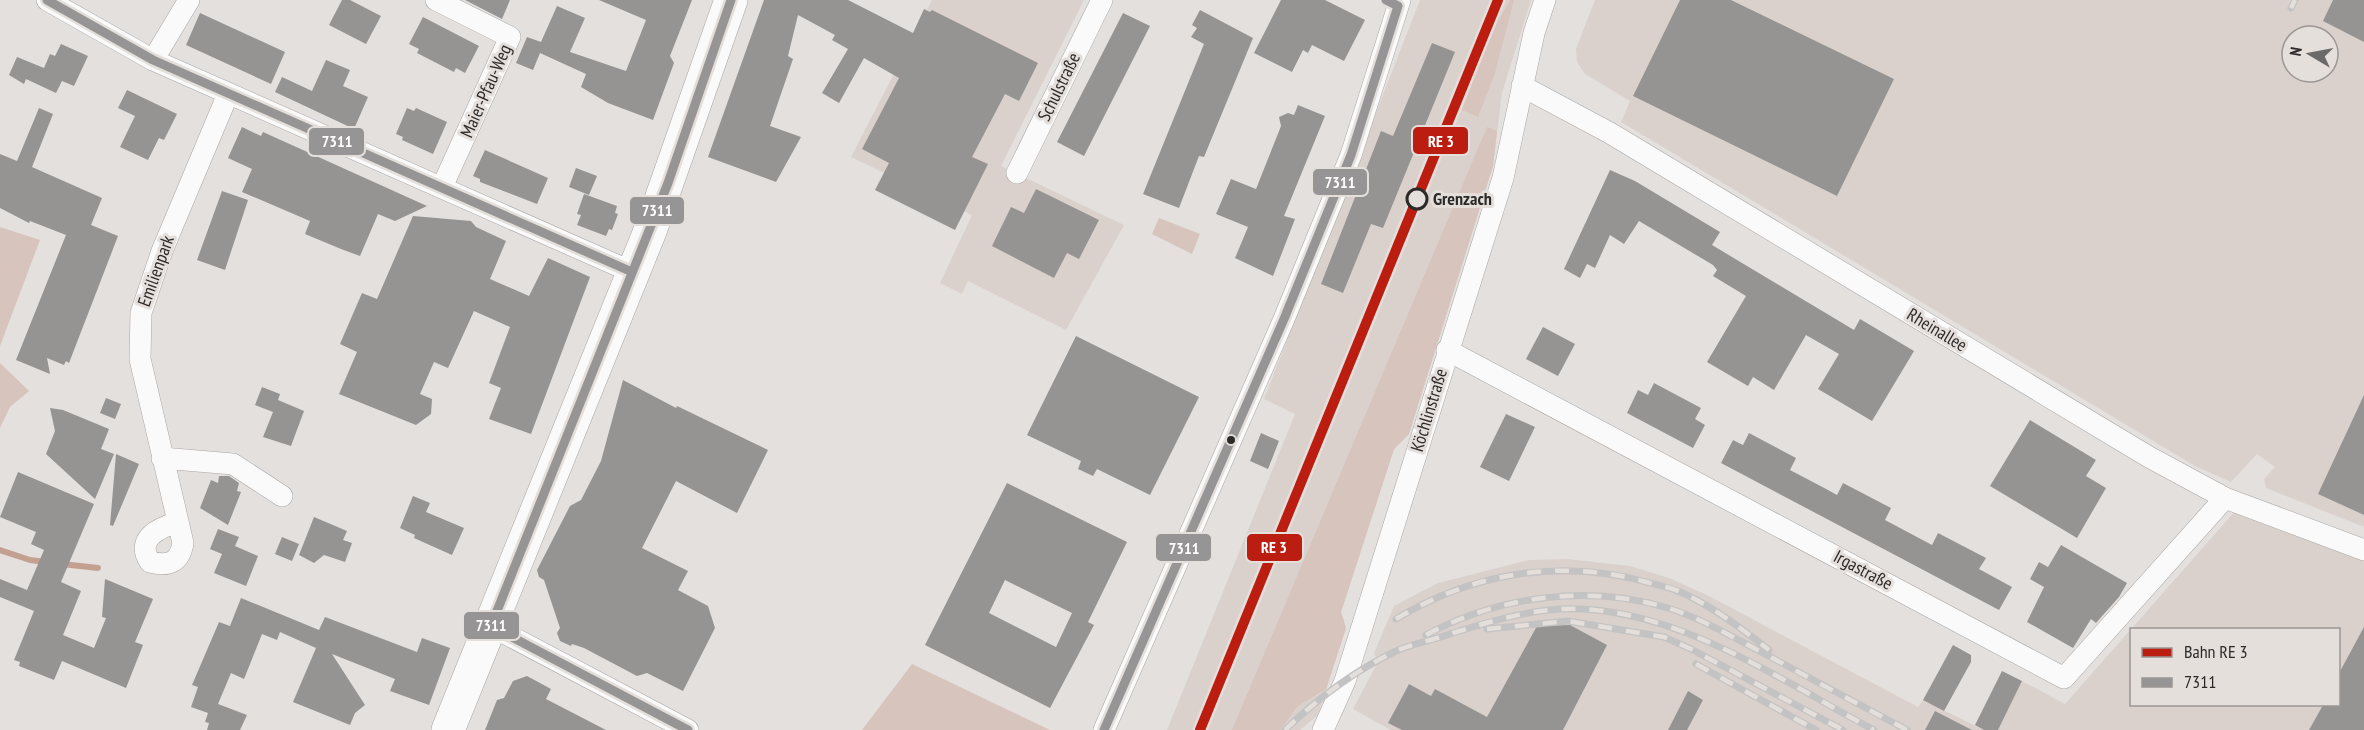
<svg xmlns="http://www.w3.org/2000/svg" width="2364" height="730" font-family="'PT Sans Narrow',sans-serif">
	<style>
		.built { fill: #dad1cd; fill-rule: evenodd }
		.green { fill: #d7c4bc }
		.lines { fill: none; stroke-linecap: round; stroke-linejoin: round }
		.stream { stroke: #c4a090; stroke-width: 6 }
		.building { fill: #969493; fill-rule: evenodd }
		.street-casing { stroke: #a8a5a4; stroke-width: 22 }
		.primary-casing { stroke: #a8a5a4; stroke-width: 34 }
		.street { stroke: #fbfafa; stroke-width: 21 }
		.primary { stroke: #fbfafa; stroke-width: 33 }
		.rail-casing { stroke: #c4c3c3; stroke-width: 7 }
		.rail { stroke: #e5dfdc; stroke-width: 4.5; stroke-dasharray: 14; stroke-linecap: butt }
		.bus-1-casing { stroke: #e5dfdc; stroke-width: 14 }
		.bus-1 { stroke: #969494; stroke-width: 9 }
		.rail-1-casing { stroke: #e5dfdc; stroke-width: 15 }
		.rail-1 { stroke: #bb1e10; stroke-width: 10 }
		.stop-dot { fill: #e5dfdc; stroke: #2c2a29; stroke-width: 3 }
		.bus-dot { fill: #2c2a29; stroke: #e5dfdc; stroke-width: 2 }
		.labels { text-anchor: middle; stroke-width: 6; stroke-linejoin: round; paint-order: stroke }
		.street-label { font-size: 18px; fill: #2c2a29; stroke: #e5dfdc }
		.stop-label { font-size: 18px; font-weight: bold; fill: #2c2a29; stroke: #e5dfdc; text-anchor: start }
		.line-badge { stroke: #e5dfdc; stroke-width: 2 }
		.badge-label { font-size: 16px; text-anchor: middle; font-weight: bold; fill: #fff }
	</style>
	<rect width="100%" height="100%" fill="#e3e0de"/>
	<!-- built -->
	<path class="built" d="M932,0H1084L1001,166L1124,225L1066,330L968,281L962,294L940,283L972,215L851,157Z
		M1420,0H1531L1502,93L1493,166L1409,434L1394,449L1341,612L1346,628L1318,715L1300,730H1167L1295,414L1264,399Z
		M1595,0H2364V527L2266,488L2264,479L2275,467L2257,454L2231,482L2195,466L1621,122L1630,101L1585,74L1577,62L1576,49ZM2292,36H2328V72H2292Z
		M2237,509L2364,558V730H1998L2022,681L2065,704ZM2132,630H2338V704H2132Z
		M1567,559L1630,566L1669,578L1709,596L1918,707L1923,700L1984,730H1391L1353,709L1378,662L1374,653L1394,606L1438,583L1529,560Z"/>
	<!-- green -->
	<path class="green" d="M1510,0H1514L1495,73L1478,117L1462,110L1485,44Z
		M1487,127L1497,131L1493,166L1409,434L1394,449L1341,612L1346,628L1326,689L1298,706L1280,730H1232Z
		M1159,218L1200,234L1192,254L1152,234Z
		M0,227L40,240L0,346Z
		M0,363L29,391L10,407L0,428Z
		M912,664L1050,730H862Z"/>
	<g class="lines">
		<!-- stream -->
		<path class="stream" d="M0,550L30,560L46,562
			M62,564L98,568"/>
	</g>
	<!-- building -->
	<path class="building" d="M342,0H350L381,16L366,44L329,25Z
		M465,0H510L502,19Z
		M599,0H692L670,56L674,63L653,120L608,103L581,87L586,74L540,53L533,70L516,63L527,37L541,42L557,6L585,18L570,52L626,71L646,20Z
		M764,0H848L913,33L924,9L930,12L932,10L1038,63L1019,101L1005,94L972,157L988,164L955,230L875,190L889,163L862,149L899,78L864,58L839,103L822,93L848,49L832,40L835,35L798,15L788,56L793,59L770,126L801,137L776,182L708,157Z
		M1281,0H1325L1365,20L1344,61L1312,45L1308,53L1303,50L1292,72L1254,53Z
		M1680,0H1731L1894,79L1837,196L1633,96Z
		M2333,0H2364V42L2323,21Z
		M1200,10L1253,38L1204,157L1199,156L1179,208L1143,194L1204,44L1191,37L1197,28L1192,25Z
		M200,13L285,52L271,84L186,45Z
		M1123,13L1150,26L1084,156L1057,142Z
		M423,17L479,46L465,73L456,68L454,72L417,53L419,49L409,44Z
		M1432,43L1455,52L1383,228L1371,224L1343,293L1321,284L1381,131L1393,136Z
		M61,44L88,56L74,86L62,81L56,93L26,79L24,84L9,75L17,57L44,68L50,54L55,56Z
		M326,60L350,70L343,86L368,97L354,129L275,92L282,77L312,91Z
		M127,90L177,114L164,140L159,138L148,160L120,147L135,116L118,108Z
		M1298,105L1325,116L1284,216L1295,219L1273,276L1235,258L1248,227L1216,214L1231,179L1256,189L1281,126L1279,117L1288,113L1294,115Z
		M39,108L53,114L32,167L102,198L91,225L118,236L69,363L66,361L64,365L47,358L50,374L16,360L66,235L30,221L29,223L0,208V154L17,161Z
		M407,108L414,111L416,108L447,122L433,154L402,140L403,137L396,134Z
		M242,127L261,136L263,132L427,206L395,221L378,214L360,256L341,249L305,234L310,221L242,192L252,169L228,158Z
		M485,150L548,178L537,204L480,182V179L473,176Z
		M576,168L597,176L589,195L569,187Z
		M1610,170L1635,181L1720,232L1712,245L1854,330L1860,319L1914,351L1872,421L1818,389L1839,354L1806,335L1774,390L1753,377L1748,386L1707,362L1746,296L1713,276L1717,270L1713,265L1639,221L1624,244L1610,235L1595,268L1587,264L1580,278L1564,269Z
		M1036,189L1099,220L1079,259L1067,253L1054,278L992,246L1011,207L1024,213Z
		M222,191L248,200L225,270L197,260Z
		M584,194L617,206L615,213L618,214L612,230L609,229L606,236L577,225L581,215L577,214Z
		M413,216L471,221L476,227L506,241L490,279L529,296L548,258L590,277L531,434L489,419L501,388L489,383L510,327L474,311L448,368L434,362L420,394L432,399L431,414L416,425L339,394L357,352L340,344L362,293L377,299Z
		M1543,327L1575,344L1558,376L1526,359Z
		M1076,336L1199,397L1150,495L1097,469L1093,476L1078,469L1081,461L1027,435Z
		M623,380L676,408L677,406L768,450L737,513L676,481L642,548L688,571L678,590L708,606L715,628L683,691L647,673L637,676L584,648L572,644L571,646L560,641L557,633L560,628L544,580L539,577L537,570L570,506L581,500L601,461Z
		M1654,383L1701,408L1695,419L1705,425L1693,448L1627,413L1638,390L1648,395Z
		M262,387L280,394L278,400L304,411L291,446L263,437L273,412L255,405Z
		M2364,395V515L2318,494Z
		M106,398L121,404L115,419L100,413Z
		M50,408L63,410L109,429L101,449L114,454L95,499L46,454L55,431Z
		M1506,414L1535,427L1509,481L1480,467Z
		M2030,420L2096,460L2086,476L2106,488L2077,538L1990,486Z
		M1261,433L1279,441L1268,469L1250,461Z
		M1749,433L1796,458L1790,470L1828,490L1837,495L1843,483L1891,508L1885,520L1932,545L1938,533L1986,558L1979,569L2012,587L1999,610L1721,463L1733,440L1743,445Z
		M116,454L139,464L113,526L110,525Z
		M18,472L94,504L61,582L81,591L63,635L94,648L106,618L102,617L105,579L153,599L135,642L143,645L126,688L62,661L54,680L19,666L20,662L14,660L34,611L0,597V579L27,590L44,550L31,544L36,532L0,517Z
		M219,476H229L239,483L237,491L241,492L228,525L200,508L211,480L218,483Z
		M1007,483L1127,542L1088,622L1094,625L1050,708L925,645ZM1005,580L1072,613L1056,647L989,613Z
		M413,496L430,503L426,512L464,528L452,555L414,538L415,535L400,528Z
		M314,517L347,531L343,540L352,543L345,562L324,555L314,563L299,555Z
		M218,529L239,537L235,546L258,556L246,586L214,573L222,554L210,549Z
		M282,537L299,544L292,561L275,554Z
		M2061,545L2127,583L2119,597L2096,623L2091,619L2073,648L2027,622L2044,587L2030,579L2039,562L2048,567Z
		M241,598L319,630L325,617L417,652L422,638L450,648L429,705L390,691L395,679L332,654L365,705L355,713L350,725L293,702L316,648L280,632L277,640L262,634L244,679L231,673L218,704L247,715L240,730H207L209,723L205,722L208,713L191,707L198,687L192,685L219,622L230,626Z
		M1570,625L1607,645L1563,730H1402L1388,723L1409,684L1431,696L1435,689L1487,717L1537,626Z
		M2364,627V730H2309L2323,705H2338V675Z
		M1953,645L1971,655V662L1944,711L1923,700Z
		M2002,671L2022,681L1998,730H1984L1975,725Z
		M527,676L551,689L546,699L606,730H485L497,700L504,698L513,681Z
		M1688,691L1703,700L1687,730H1668Z
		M1935,711L1972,730H1925Z"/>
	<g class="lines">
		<defs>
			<path id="street" d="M47,0L153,60L632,272
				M436,0L510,37L442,187
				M153,60L189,0
				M1522,86L1610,133L2149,457L2225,498L2364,550
				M1017,173L1102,0
				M1447,350L2064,678L2225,498
				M162,458L233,464L282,496
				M178,522C158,528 135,539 150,562C169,567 180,562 183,543L140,359L141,313L162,251L228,94
				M491,626L688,730
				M1104,730L1284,319L1351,155L1400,0
				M1323,730L1345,681L1503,178L1534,33L1545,0"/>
			<path id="primary" d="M448,730L650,231L731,0"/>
		</defs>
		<!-- street casing -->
		<use href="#street" class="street-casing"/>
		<!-- primary casing -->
		<use href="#primary" class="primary-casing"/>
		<!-- street -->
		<use href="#street" class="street"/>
		<!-- primary -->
		<use href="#primary" class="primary"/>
		<defs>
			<path id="rail" d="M2291,8L2295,0
				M1396,619C1472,573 1561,558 1646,582C1659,585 1673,588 1685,594C1716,609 1742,629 1769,650
				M1487,629L1568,621L1664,637L1691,649L1843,730
				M1426,635C1498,596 1589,584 1668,608C1703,619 1734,638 1767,655C1813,680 1860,705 1907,730
				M1696,664L1816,730
				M1285,730C1317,699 1356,670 1396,651C1414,643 1434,640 1453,633C1495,620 1537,607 1582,609C1686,614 1784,682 1874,730"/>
		</defs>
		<!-- rail casing -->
		<use href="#rail" class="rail-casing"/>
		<!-- rail -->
		<use href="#rail" class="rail"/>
		<defs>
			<path id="bus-1" d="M47,0L153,60L632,272
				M688,730L491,626L668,183L731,0
				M1104,730L1284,319L1351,155L1398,6L1386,0"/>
		</defs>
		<!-- bus-1 casing -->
		<use href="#bus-1" class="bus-1-casing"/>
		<!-- bus-1 -->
		<use href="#bus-1" class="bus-1"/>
		<defs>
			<path id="rail-1" d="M1200,730L1498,0"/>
		</defs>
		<!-- rail-1 casing -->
		<use href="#rail-1" class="rail-1-casing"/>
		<!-- rail-1 -->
		<use href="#rail-1" class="rail-1"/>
	</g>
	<!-- markers -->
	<circle class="stop-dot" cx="1417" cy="199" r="10"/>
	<circle class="bus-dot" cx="1231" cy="440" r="5"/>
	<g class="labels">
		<!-- street labels -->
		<g class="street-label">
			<text transform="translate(1059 87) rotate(-64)" y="6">Schulstraße</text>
			<text transform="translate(486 91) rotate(-66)" y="6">Maier-Pfau-Weg</text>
			<text transform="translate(156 271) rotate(-70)" y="6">Emilienpark</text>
			<text transform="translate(1937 330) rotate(31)" y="6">Rheinallee</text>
			<text transform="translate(1429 410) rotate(-73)" y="6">Köchlinstraße</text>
			<text transform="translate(1863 570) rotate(28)" y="6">Irgastraße</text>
		</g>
		<!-- stop labels -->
		<g class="stop-label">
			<text x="1433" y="205">Grenzach</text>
		</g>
	</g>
	<g class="line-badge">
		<rect x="1412" y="126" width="57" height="29" rx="6" fill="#bb1e10"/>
		<rect x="308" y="127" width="57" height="29" rx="6" fill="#969494"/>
		<rect x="1312" y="168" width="56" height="28" rx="6" fill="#969494"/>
		<rect x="629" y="196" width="56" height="29" rx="6" fill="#969494"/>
		<rect x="1246" y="533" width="57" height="29" rx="6" fill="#bb1e10"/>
		<rect x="1155" y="533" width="57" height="29" rx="6" fill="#969494"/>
		<rect x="463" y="611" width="57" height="29" rx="6" fill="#969494"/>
	</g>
	<g class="badge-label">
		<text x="1441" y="147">RE 3</text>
		<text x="337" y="147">7311</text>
		<text x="1340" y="188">7311</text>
		<text x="657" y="216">7311</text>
		<text x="1274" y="553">RE 3</text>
		<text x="1184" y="554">7311</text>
		<text x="491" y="631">7311</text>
	</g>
	<!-- legend -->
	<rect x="2130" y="628" width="210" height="78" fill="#e5dfdc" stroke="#9b9794" stroke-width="1.5"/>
	<rect x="2142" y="648" width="30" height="9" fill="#bb1e10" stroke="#9b9794" stroke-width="1.5"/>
	<text x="2184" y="658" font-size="18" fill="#2c2a29">Bahn RE 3</text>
	<rect x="2142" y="678" width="30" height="9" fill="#969494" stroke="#9b9794" stroke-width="1.5"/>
	<text x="2184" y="688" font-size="18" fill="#2c2a29">7311</text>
	<!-- north arrow -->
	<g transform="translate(2310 54) rotate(280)"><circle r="28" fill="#e5dfdc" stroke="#9b9794" stroke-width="1.5"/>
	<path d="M0-4.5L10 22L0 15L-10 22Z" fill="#6c6a68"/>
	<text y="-9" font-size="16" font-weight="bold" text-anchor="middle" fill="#2c2a29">N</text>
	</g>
</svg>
